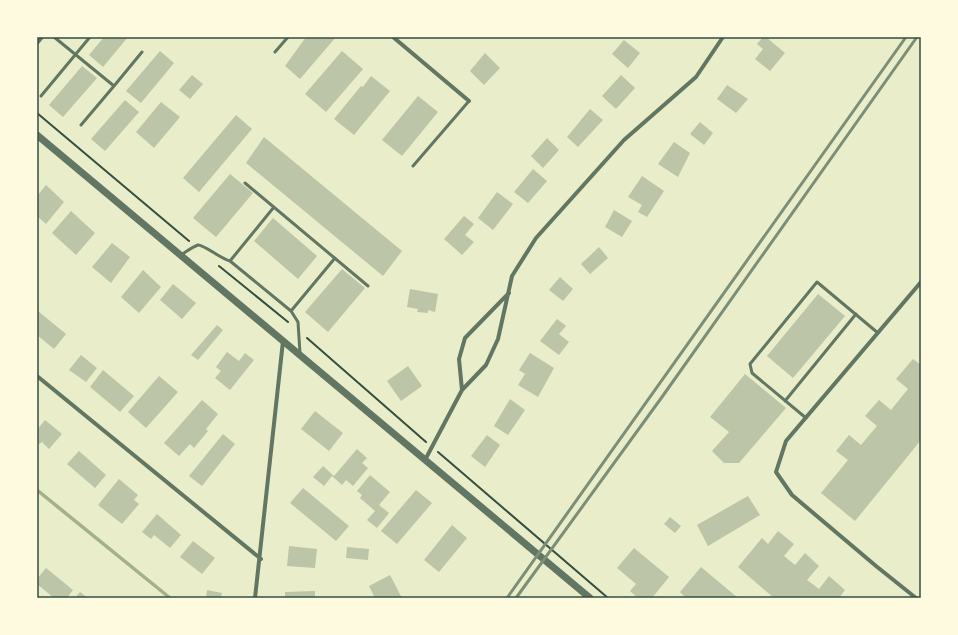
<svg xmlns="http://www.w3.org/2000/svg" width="958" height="635" font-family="'Open Sans',sans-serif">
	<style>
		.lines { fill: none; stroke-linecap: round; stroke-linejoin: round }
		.stream { stroke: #a3b18a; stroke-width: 3.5 }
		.building { fill: #bcc5a7 }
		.path { stroke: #344e41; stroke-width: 2 }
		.service { stroke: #617663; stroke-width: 3 }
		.minor { stroke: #617663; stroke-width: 4 }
		.tertiary { stroke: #617663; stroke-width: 7 }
		.rail { stroke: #7c8e77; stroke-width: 3 }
		.neatline { fill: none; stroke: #344e41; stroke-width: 1.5 }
	</style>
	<rect width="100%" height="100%" fill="#e9edc9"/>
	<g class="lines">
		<!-- stream -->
		<path class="stream" d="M37,490L170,598"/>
	</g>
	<!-- building -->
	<path class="building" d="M104,37H128L103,67L89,55Z
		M306,37H336L300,79L285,66Z
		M763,37H766L785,53L770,71L755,59L763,49L757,44Z
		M624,40L640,53L628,68L612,54Z
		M160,51L174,63L141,103L126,91Z
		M342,51L363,69L326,112L305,94Z
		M485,53L500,68L484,85L470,71Z
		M82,66L97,78L63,117L49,105Z
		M192,75L203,84L190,99L179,90Z
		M621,75L635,88L616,109L602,96Z
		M371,76L390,91L354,135L334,119L361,86L363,87Z
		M727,85L748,99L736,113L717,99Z
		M418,96L438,112L402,156L382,140Z
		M125,100L139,112L105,151L91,139Z
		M161,102L180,117L154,148L136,132Z
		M590,109L603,120L578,147L567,137Z
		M236,115L252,129L199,192L183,178Z
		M700,122L713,133L704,145L690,134Z
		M264,137L402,251L383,276L246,163Z
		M547,138L559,150L543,168L531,156Z
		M674,142L690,153L678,177L658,164Z
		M533,169L547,181L528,203L514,192Z
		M230,174L253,193L216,237L193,218Z
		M642,176L664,191L647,217L638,212L642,205L628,197Z
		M46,185L64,202L46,224L37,216V196Z
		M497,192L513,204L493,230L478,218Z
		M614,210L632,221L622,237L605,227Z
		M71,211L95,233L76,255L52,233Z
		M464,216L474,224L465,235L474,242L462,255L444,239Z
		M273,218L317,256L298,279L254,241Z
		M112,243L130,257L111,283L92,267Z
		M599,247L608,258L590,274L581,264Z
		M342,269L365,288L328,332L305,312Z
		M143,270L161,287L139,313L121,297Z
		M560,277L573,289L563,301L549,290Z
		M173,284L196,303L182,319L160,300Z
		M410,289L438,294L435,312L428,310V313L417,312L418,309L407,307Z
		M818,294L845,316L793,378L767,356Z
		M38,311L66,334L54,349L37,335Z
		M557,319L566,326L559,334L569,342L559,355L540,341Z
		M217,325L223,330L198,360L191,355Z
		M227,352L239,361L245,353L254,360L230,390L215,378L221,371L216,367Z
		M530,353L554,368L538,397L518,385L525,374L519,370Z
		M81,355L97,368L86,382L69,370Z
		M913,359L921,365V440L855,521L821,493L848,460L836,451L849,435L861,445L877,426L865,416L879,400L891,410L908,389L896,379Z
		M408,366L422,386L401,401L387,381Z
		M103,370L134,396L120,412L90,387Z
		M745,374L786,408L739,463H724L712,451L729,432L710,417Z
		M159,376L178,392L146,428L128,412Z
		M510,399L525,410L508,435L494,426Z
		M202,400L218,414L206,429L208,431L194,448L190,444L179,456L164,443Z
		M315,411L343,433L329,451L301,429Z
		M45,420L62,434L49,449L42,442L39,444L37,443V430Z
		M223,434L235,444L202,486L189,476Z
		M487,435L500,445L485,467L471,456Z
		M357,449L367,458L362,463L368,468L353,486L346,480L342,485L332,476L324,486L313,477L323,466L334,476Z
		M79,451L106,475L95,488L67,464Z
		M370,475L390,492L379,505L389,513L377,528L367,520L375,511L360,498L362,495L357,491Z
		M119,479L138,495L134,500L139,504L122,524L98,505Z
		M303,488L349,526L336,541L290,503Z
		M416,490L432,503L397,544L381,531Z
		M748,496L760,515L708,546L697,525Z
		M157,514L181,535L170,548L154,535L151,539L142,532Z
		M670,517L681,526L675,533L664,524Z
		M452,525L467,538L439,572L424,560Z
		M778,531L794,544L784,556L795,565L805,553L819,566L807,580L819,589L829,576L845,590L839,598H774L738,567L762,538L768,544Z
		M193,541L215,558L202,574L180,557Z
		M289,546L317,549L315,568L287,566Z
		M347,547L369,549L368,560L346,558Z
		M634,548L669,577L652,598H638L630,591L636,584L617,568Z
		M701,567L738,598H684L685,597L680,592Z
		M46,568L73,590L67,598H54L37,584V579Z
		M390,575L402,598H375L369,586Z
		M207,590L222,593L221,598H206Z
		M315,591V598H285V592Z
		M80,592L88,598H75Z"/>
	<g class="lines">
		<!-- path -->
		<path class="path" d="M37,113L189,241
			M219,266L288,322
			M307,338L426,442
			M438,452L608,598"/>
		<!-- service -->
		<path class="service" d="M54,37L114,86L142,52
			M275,52L288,37
			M41,96L90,37
			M81,125L114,86
			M413,166L469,101
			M245,183L368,286
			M181,255C186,252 192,247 198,245C203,244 221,259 230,261L291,311L298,322L300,353
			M230,261L274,207
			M291,311L335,258
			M785,401L856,314
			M806,418L752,373L750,364L817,282L878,333"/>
		<!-- minor -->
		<path class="minor" d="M393,37L469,101
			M37,43L42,37
			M509,293L465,338L459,359L462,390L486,365L498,339L512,276L536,238L624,140L696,77L723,37
			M37,376L261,559
			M425,460L462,390
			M255,598L283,341
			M916,598L876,566L792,495L776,472L786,441L921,282"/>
		<!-- tertiary -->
		<path class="tertiary" d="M37,135L590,598"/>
		<!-- rail -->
		<path class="rail" d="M507,598L906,37
			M516,598L662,397L917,37"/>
	</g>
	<!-- border -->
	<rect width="958" height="635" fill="none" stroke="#fefae0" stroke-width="76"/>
	<rect x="38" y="38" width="882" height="559" class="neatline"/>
</svg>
